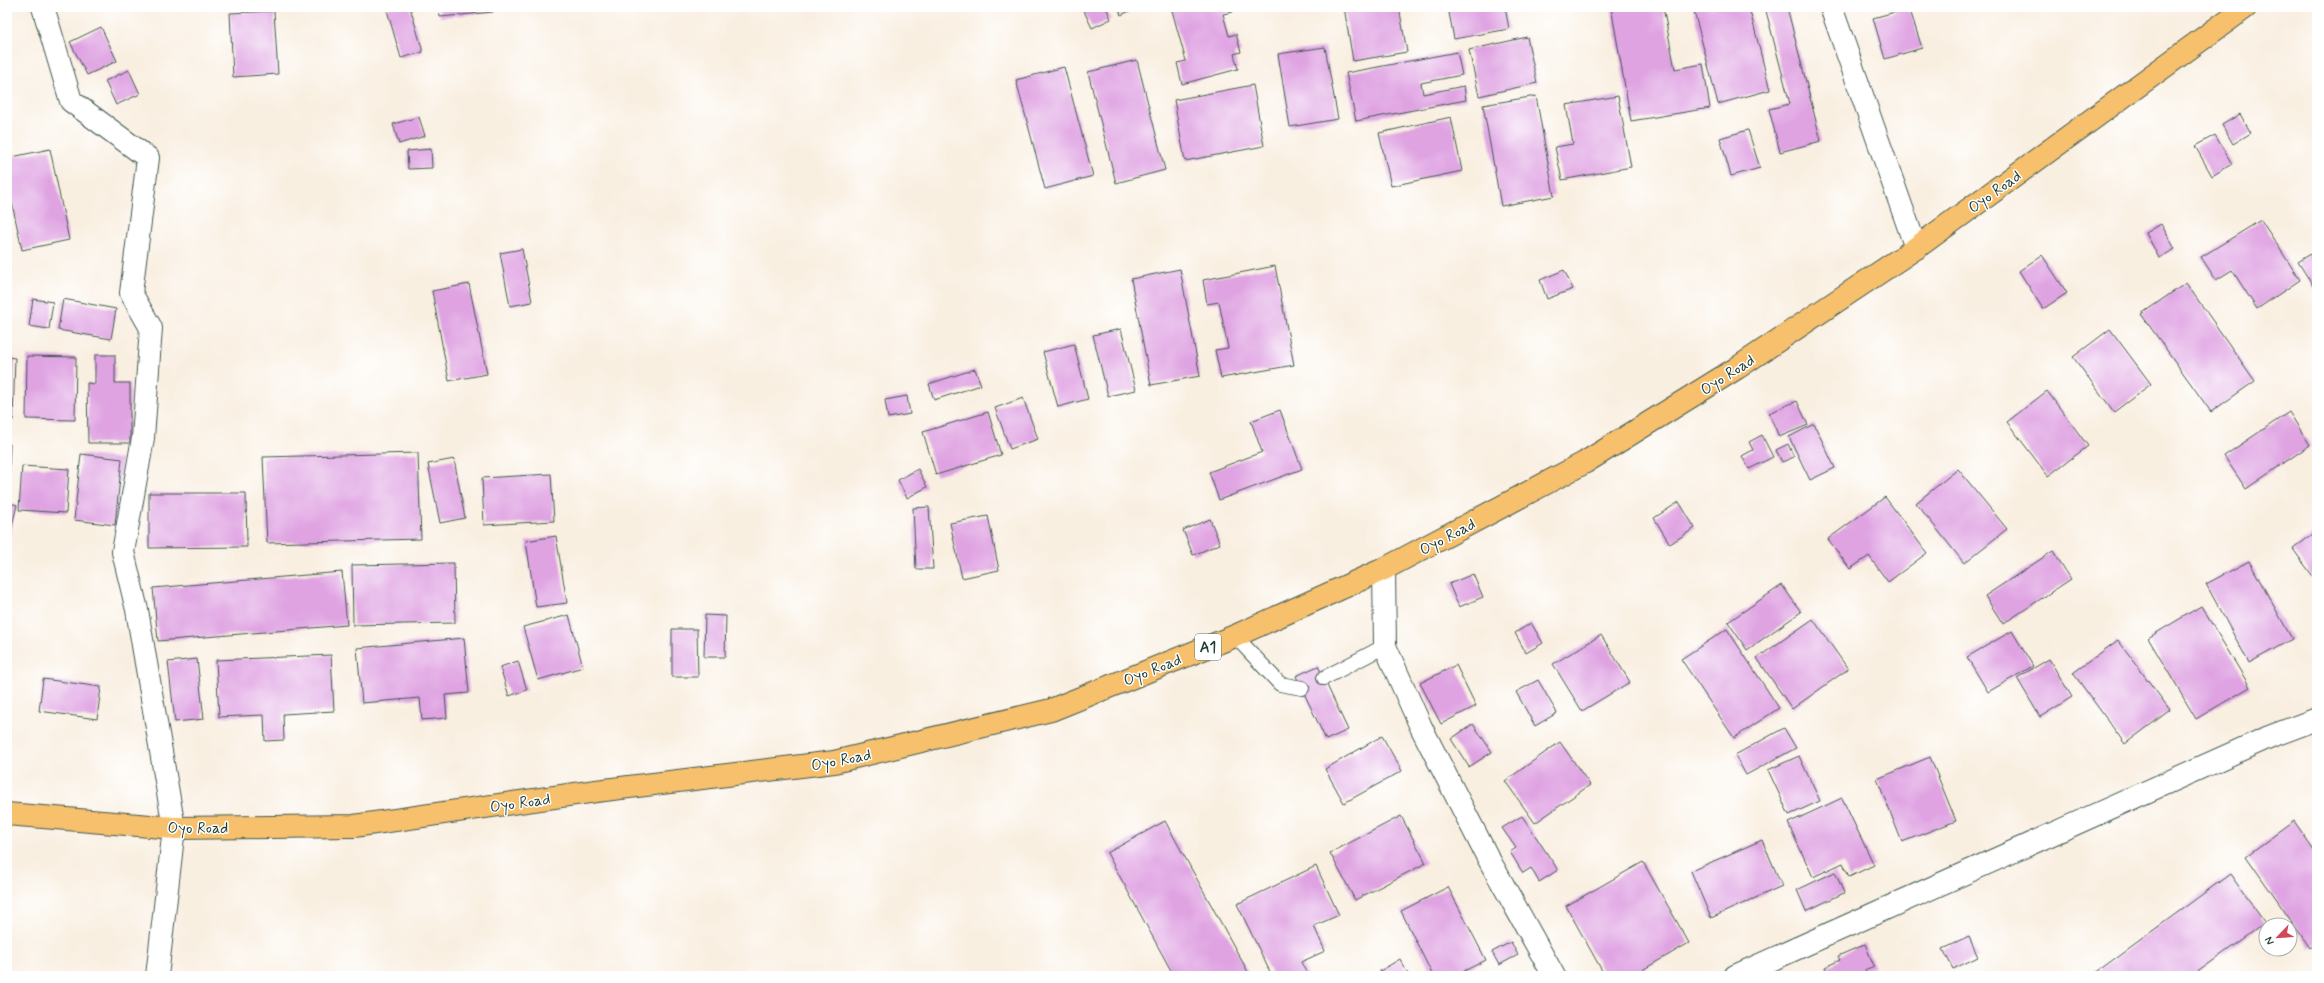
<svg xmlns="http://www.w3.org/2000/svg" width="2324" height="983" font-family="Mynerve,sans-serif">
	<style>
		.building { fill: #dfa3e2 }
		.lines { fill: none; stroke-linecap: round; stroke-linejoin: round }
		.service-casing { stroke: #40584e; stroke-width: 16 }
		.minor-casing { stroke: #40584e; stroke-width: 24 }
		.trunk-casing { stroke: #40584e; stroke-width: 24 }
		.service { stroke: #fff; stroke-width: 14 }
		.minor { stroke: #fff; stroke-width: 22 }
		.trunk { stroke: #f7c06c; stroke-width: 22 }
		.labels { text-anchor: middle; stroke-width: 3; stroke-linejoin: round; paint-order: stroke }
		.shield { fill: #fff; stroke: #627771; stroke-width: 1 }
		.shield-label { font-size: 15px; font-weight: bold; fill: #1f3d34 }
		.street-label { font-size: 16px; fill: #1f3d34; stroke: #fff }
	</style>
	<rect width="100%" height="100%" fill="#fff"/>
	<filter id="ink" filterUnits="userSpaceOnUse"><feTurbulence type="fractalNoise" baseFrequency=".025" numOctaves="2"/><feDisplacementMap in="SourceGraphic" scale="8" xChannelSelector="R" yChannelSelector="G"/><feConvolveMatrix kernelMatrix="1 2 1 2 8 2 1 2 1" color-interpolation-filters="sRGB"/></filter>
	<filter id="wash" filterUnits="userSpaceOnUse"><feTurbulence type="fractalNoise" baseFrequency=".012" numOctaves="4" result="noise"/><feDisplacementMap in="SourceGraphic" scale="16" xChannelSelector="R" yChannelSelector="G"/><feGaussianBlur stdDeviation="0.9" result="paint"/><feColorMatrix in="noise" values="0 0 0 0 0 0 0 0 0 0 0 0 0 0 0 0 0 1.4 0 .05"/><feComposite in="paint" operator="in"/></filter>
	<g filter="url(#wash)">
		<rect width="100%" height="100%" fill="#f9efe1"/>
		<g id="blocks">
			<!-- building -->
			<path class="building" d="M386,7H410L423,52L401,58Z
				M439,7H492L493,12L440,17Z
				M1082,7H1106L1111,19L1092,28Z
				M1118,7H1139L1121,15Z
				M1171,7H1232L1233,12L1223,14L1229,36L1236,34L1241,52L1234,54L1238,69L1182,84L1177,63L1186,61Z
				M1344,7H1399L1407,52L1353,61Z
				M1448,7H1505L1509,29L1454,39Z
				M1611,7H1663L1675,69L1703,64L1710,108L1631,121Z
				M1693,7H1749L1770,90L1718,104Z
				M1765,7H1787L1821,141L1780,152L1769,109L1790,104Z
				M1893,7H1909L1922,48L1885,59L1873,18L1895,12Z
				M274,11L278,74L233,77L230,13Z
				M101,27L117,61L87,75L70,42Z
				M1527,37L1537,83L1479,96L1469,50Z
				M1325,47L1338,119L1290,127L1278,54Z
				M1457,52L1462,75L1421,83L1423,94L1464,86L1466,100L1356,121L1346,73Z
				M1137,60L1165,170L1116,183L1088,72Z
				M1064,67L1093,176L1045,189L1016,80Z
				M129,70L140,94L116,105L105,81Z
				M1253,85L1264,146L1185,161L1174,100Z
				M1536,96L1554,196L1501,206L1483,105Z
				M1618,96L1631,167L1562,180L1555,147L1573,144L1566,105Z
				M2240,114L2251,133L2233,144L2222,125Z
				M419,117L425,136L399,144L393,124Z
				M1451,117L1462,171L1391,186L1379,133Z
				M1748,130L1760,168L1731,176L1720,138Z
				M2215,135L2232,164L2212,176L2195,146Z
				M50,149L69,240L22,250L7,180V158Z
				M431,149L432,168L408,169L407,151Z
				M2261,220L2300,280L2257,309L2232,270L2216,280L2201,257Z
				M2161,224L2175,249L2159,258L2146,233Z
				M522,249L532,302L510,306L500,253Z
				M2317,250V292L2298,262Z
				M2042,255L2067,293L2043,309L2019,271Z
				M1275,266L1294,365L1221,378L1215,350L1228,348L1219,302L1207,304L1203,280Z
				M1180,269L1200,376L1151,385L1131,279Z
				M1564,270L1573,289L1547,299L1540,280Z
				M2186,283L2255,381L2211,412L2141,314Z
				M469,284L487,374L449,381L432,291Z
				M33,299L53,302L49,329L29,326Z
				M63,299L116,309L111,339L58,330Z
				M1121,329L1136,390L1108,396L1093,335Z
				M2110,329L2151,384L2114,412L2073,357Z
				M1074,344L1088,399L1058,407L1043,352Z
				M95,355H115V383H130V443H88L87,383L95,384Z
				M27,356L76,357L75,420L26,419Z
				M7,357L15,358L13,420H7Z
				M975,369L981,385L934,400L929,384Z
				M2047,391L2088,446L2048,476L2007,422Z
				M907,396L910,414L888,418L885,400Z
				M1023,398L1038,439L1010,449L995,408Z
				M1797,401L1808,425L1779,437L1769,413Z
				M1280,410L1302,469L1219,500L1209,472L1262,452L1251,421Z
				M988,412L1001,455L936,475L923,432Z
				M2289,412L2310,445L2246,489L2224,456Z
				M1814,424L1835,468L1810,480L1789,437Z
				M1762,435L1773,457L1749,469L1742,456L1753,450L1749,442Z
				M7,444H10L9,471H7Z
				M1788,444L1794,457L1782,462L1776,450Z
				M418,453L421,539L267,543L263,457Z
				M81,454L122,459L115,525L74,520Z
				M454,459L465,518L440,523L428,464Z
				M22,466L69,469L66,513L19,510Z
				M918,469L927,487L907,498L898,480Z
				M1958,469L2007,529L1964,563L1916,503Z
				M551,474L554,521L484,525L482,478Z
				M149,493H246L247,547L149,548Z
				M1885,497L1927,553L1888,582L1869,556L1850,569L1828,539Z
				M7,502L17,505L8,542H7Z
				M1679,502L1695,528L1670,544L1654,518Z
				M929,507L933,569H916L913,508Z
				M988,516L999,570L962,578L950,523Z
				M1210,519L1220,544L1193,555L1183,530Z
				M2317,531V582L2293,549Z
				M556,536L567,603L536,607L526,541Z
				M2053,551L2071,579L2003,624L1985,596Z
				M2249,561L2292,639L2249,663L2206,584Z
				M454,563L455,623L353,625L352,565Z
				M342,572L347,625L158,641L153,588Z
				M1473,574L1483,597L1459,607L1449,584Z
				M1782,585L1801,612L1747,650L1728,622Z
				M2201,606L2250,687L2196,719L2148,638Z
				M569,615L583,667L538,680L523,627Z
				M705,615L726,616L725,657H704Z
				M1813,619L1848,669L1792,709L1757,658Z
				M1531,623L1543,643L1526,653L1515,633Z
				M672,629H697L698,677H672Z
				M1727,629L1779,708L1734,738L1681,659Z
				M2012,631L2033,666L1988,692L1967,657Z
				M1601,635L1630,682L1582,711L1553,664Z
				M464,638L469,693L445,695L447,718L422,720L420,698L362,703L357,648Z
				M2118,640L2170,710L2125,744L2073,673Z
				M331,655L334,711L283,714L284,740L265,741L264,715L219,717L216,660Z
				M197,659L204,719L175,722L168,662Z
				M2049,659L2072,697L2040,717L2017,678Z
				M518,661L527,690L509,696L500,667Z
				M1456,665L1476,706L1441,724L1420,683Z
				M1318,666L1348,730L1326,740L1296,676Z
				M43,679L101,687L97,719L39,711Z
				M1538,680L1557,713L1535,726L1516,692Z
				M1473,724L1492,752L1469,767L1451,739Z
				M1784,728L1796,748L1746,775L1735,755Z
				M1382,736L1402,771L1344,803L1325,769Z
				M1560,742L1590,785L1535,823L1505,781Z
				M1799,756L1820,801L1789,815L1768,770Z
				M1930,757L1956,821L1902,842L1877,779Z
				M1842,798L1874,865L1849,877L1843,863L1813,877L1788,823Z
				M1401,816L1426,863L1355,900L1330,853Z
				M1522,816L1558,870L1539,882L1531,868L1523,873L1510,852L1516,848L1502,828Z
				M1165,821L1248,972L1241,976H1174L1107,853Z
				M2294,821L2317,854V943L2310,948L2246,856Z
				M1762,840L1782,886L1711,918L1691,871Z
				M1643,862L1689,943L1632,976H1605L1566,906Z
				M1316,866L1339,915L1314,926L1325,951L1301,962L1308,976H1272L1237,904Z
				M1835,872L1844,893L1806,911L1797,890Z
				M2230,874L2265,923L2192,976H2091Z
				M1448,887L1486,960L1454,976H1433L1401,911Z
				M1969,937L1978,957L1953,969L1943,949Z
				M1511,942L1518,955L1499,965L1492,952Z
				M1865,944L1874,966L1865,970L1868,976H1829L1825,967L1840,960L1838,956Z
				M1400,959L1409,976H1383L1380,971Z
				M700,973L735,974V976H700Z"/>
		</g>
	</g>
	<g filter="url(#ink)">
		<use href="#blocks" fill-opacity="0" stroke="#40584e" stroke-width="1"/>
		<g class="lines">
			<defs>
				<path id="service" d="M1235,636L1280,684L1302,688
					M1324,678L1385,646"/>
				<path id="minor" d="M43,7L71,101L148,158L131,293L151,328L143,438L123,552L137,610L174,828L157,976
					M1831,7L1916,248
					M1384,569L1385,646L1421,727L1487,856L1554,976
					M1735,976L2269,737L2317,719"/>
				<path id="trunk" d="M7,814L174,828L354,826L596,791L834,762L1051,710L1235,636L1384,569L1584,463L1737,368L1916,248L2246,7"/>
			</defs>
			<!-- service casing -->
			<use href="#service" class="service-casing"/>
			<!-- minor casing -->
			<use href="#minor" class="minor-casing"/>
			<!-- trunk casing -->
			<use href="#trunk" class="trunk-casing"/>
			<!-- service -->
			<use href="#service" class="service"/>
			<!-- minor -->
			<use href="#minor" class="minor"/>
			<!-- trunk -->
			<use href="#trunk" class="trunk"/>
		</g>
	</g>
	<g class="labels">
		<!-- shield labels -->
		<rect class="shield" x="1195" y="634" width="26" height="26" rx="3"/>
		<g class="shield-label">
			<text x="1208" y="652">A1</text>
		</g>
		<!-- street labels -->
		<g class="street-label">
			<text transform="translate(1994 191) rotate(-36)" y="6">Oyo Road</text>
			<text transform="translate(1727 374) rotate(-33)" y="6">Oyo Road</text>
			<text transform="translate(1447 536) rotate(-28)" y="6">Oyo Road</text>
			<text transform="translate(1152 669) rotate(-22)" y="6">Oyo Road</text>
			<text transform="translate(841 759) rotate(-11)" y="6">Oyo Road</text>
			<text transform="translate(520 802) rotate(-8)" y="6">Oyo Road</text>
			<text x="198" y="833">Oyo Road</text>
		</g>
	</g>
	<!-- margin -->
	<rect width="2324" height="983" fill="none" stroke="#fff" stroke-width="24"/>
	<!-- north arrow -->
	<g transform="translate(2278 937) rotate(245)"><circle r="19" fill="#ffffff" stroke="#a5b1ae"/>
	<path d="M0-3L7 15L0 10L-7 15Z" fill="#d1495b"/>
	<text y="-6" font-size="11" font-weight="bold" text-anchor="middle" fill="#1f3d34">N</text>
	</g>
</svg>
